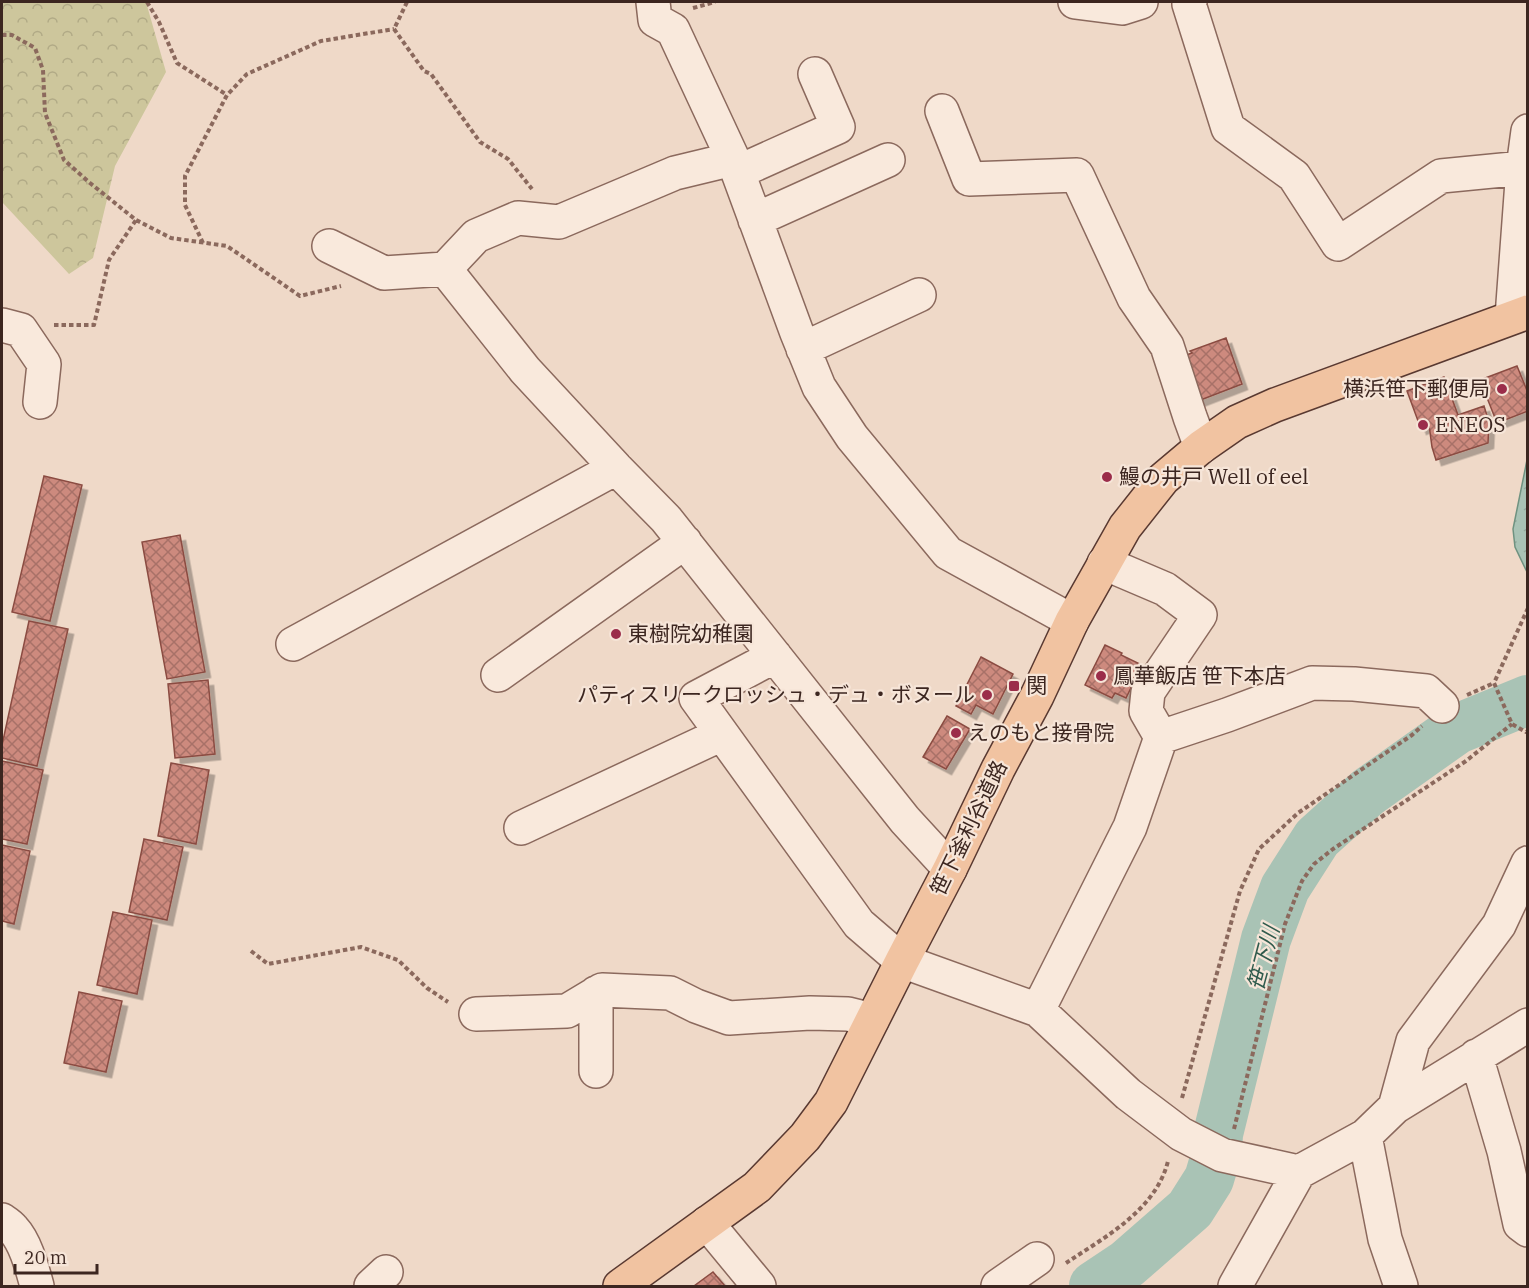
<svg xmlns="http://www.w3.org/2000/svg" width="1529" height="1288" font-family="'IBM Plex Serif','Noto Sans JP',serif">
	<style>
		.park { fill: url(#park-crowns) }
		.water { fill: url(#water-ripples); stroke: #6f9280; stroke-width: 1.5 }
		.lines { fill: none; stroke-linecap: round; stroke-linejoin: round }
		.river { stroke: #a9c3b5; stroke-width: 50 }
		.building { fill: url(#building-cross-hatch); stroke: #8b4c42; stroke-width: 1.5; filter: url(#shadow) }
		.minor-casing { stroke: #8b695d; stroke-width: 36 }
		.major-casing { stroke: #593931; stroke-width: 36 }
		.path { stroke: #8b695d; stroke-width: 4; stroke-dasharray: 4.5 3; stroke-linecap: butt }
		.minor { stroke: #f9e9dc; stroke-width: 33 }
		.major { stroke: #f1c3a1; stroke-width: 33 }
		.poi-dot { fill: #9b2d4a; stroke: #f6e5d8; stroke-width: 2 }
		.labels { text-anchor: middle; stroke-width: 4.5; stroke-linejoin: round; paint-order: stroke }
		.poi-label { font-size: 21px; fill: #3c2620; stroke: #f6e5d8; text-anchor: start }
		.street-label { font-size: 21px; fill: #3c2620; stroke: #f6e5d8 }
		.water-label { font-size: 22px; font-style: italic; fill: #305b4d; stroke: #f6e5d8 }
	</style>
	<defs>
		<pattern id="park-crowns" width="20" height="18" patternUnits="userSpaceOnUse" patternTransform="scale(1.5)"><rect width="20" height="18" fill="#cdc69c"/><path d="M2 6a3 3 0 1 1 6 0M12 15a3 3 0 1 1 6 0" fill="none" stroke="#b1aa86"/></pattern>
		<pattern id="water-ripples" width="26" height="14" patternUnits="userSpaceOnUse" patternTransform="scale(1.5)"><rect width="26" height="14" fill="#a9c3b5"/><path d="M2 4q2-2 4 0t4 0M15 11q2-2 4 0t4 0" fill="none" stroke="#92a79b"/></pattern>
		<pattern id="building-cross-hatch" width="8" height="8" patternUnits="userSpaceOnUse" patternTransform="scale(1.5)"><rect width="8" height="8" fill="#cd8a7e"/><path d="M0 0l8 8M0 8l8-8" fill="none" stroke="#a87167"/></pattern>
		<filter id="shadow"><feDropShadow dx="5.5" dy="5.5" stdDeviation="0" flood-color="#0004"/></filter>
	</defs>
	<rect width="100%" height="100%" fill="#efd9c8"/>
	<!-- park -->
	<path class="park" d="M2,2H146L166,72L115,166L93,258L69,274L2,202Z"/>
	<!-- water -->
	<path class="water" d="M1527,460V572L1515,547L1513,529Z"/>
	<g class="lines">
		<!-- river -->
		<path class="river" d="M1094,1286L1127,1264L1190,1209L1209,1179L1217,1152L1218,1134L1266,939L1285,888L1317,838L1368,792L1457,729L1528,700"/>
	</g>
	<!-- building -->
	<path class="building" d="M1226,338L1242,384L1198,401L1184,356L1192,353L1190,351Z
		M1517,366L1528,393V411L1497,423L1480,380Z
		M1444,377L1458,415L1484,406L1489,422L1488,443L1436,460L1432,447L1429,425L1421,429L1407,391Z
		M44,476L82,485L50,621L12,612Z
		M180,535L205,672L167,679L142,542Z
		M29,621L68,629L37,766L2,758V745Z
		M1105,645L1122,653L1121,655L1142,665L1126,698L1115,693L1112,698L1085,685Z
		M981,657L1013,674L993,714L976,705L971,714L956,706Z
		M208,680L215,754L175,758L168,684Z
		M947,716L970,729L946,769L923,757Z
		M2,761L43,770L27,844L2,839Z
		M171,763L209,770L196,844L158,836Z
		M144,839L183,847L167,920L129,912Z
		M2,845L30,851L14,924L2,921Z
		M113,912L152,920L137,994L97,985Z
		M79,992L122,1001L106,1072L64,1063Z
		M713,1272L725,1286H694Z"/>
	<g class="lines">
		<defs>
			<path id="minor" d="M653,2L655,20L673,30L733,159L797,333L819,387L852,437L948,553L1072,621
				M1075,2L1122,8L1141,2
				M1190,2L1189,4L1228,128L1294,176L1338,244L1441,176L1523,168
				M942,111L969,179L1077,175L1134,298L1167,346L1190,417L1201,447
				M738,172L838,127L815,74
				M755,220L888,160
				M329,246L384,273L445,269L525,370L616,468L666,519L905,820L950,869
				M445,269L476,236L518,218L559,222L675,173L733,159
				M1512,317L1523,168L1528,131
				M2,325L21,330L44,364L40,402
				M803,349L919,295
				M1104,563L1165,589L1200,615L1148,692L1146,711L1161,737
				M293,644L616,468
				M775,656L696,698L859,924L902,961L1038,1010L1128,1094L1181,1134L1222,1155L1299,1172L1365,1136L1395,1107L1528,1025
				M498,675L685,542
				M521,828L722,734
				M1038,1010L1130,827L1161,737L1227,715L1312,683L1354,684L1426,691L1442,706
				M476,1014L567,1011L602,990L670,993L696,1006L729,1018L810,1013L848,1014L872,1020
				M1476,1056L1504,1151L1520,1224L1528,1230
				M596,1071V993
				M1395,1107L1413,1041L1499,925L1528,863
				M1365,1136L1385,1239L1401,1286
				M2,1220C5,1222 10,1225 13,1229C26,1243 32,1268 37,1286
				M707,1223L759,1286
				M371,1286L386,1272
				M998,1286L1037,1259
				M1235,1286L1299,1172"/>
			<path id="major" d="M620,1286L757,1187L805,1137L831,1102L902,961L950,869L998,769L1037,696L1072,621L1125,527L1163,479L1201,447L1237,422L1275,405L1528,312"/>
		</defs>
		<!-- minor casing -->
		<use href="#minor" class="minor-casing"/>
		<!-- major casing -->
		<use href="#major" class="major-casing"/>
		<!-- path -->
		<path class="path" d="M147,2L159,22L177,63L227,95
			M407,2L394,29L424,71L431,74L480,142L508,159L532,189
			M693,8L715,2
			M2,35H12L35,48L43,70L45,113L64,160L90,183L136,220L171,238L227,246L300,296L341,286
			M203,243L185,205V176L227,95L247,74L321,41L394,29
			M54,325H94L109,260L136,220
			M1528,608L1494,683L1512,724L1526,732L1528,731
			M1467,695L1494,683
			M251,951L268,964L361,947L398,960L427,988L448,1002
			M1182,1098L1240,891L1259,849L1298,813L1412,735L1422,726
			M1234,1129L1285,924L1302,881L1314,864L1333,849L1466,761L1512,724
			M1066,1263C1105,1237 1156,1210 1168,1161"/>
		<!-- minor -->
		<use href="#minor" class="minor"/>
		<!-- major -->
		<use href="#major" class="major"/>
	</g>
	<!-- markers -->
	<g class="poi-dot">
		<circle cx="1502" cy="389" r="6"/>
		<circle cx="1423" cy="425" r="6"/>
		<circle cx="1107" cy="477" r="6"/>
		<circle cx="616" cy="634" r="6"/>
		<circle cx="1101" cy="676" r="6"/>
		<rect x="1008" y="680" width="12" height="12" rx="3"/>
		<circle cx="987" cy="695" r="6"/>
		<circle cx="956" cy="733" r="6"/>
	</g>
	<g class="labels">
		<!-- poi labels -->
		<g class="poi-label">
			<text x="1490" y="396" text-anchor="end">横浜笹下郵便局</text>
			<text x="1435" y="432">ENEOS</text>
			<text x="1119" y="484">鰻の井戸 Well of eel</text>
			<text x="628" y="641">東樹院幼稚園</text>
			<text x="1113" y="683">鳳華飯店 笹下本店</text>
			<text x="1026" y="693">関</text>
			<text x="975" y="702" text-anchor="end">パティスリークロッシュ・デュ・ボヌール</text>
			<text x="968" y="740">えのもと接骨院</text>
		</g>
		<!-- street labels -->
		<g class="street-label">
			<text transform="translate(969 828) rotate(-64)" y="7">笹下釜利谷道路</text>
		</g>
		<!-- water labels -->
		<g class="water-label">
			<text transform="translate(1263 958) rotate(-75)" y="8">笹下川</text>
		</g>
	</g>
	<!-- border -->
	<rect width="1529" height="1288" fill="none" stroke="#3c2620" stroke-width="6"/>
	<!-- scale -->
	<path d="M15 1264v9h82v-9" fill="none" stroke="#3c2620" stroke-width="3"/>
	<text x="24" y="1264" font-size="18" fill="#3c2620" stroke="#f6e5d8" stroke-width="4.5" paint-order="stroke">20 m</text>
</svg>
